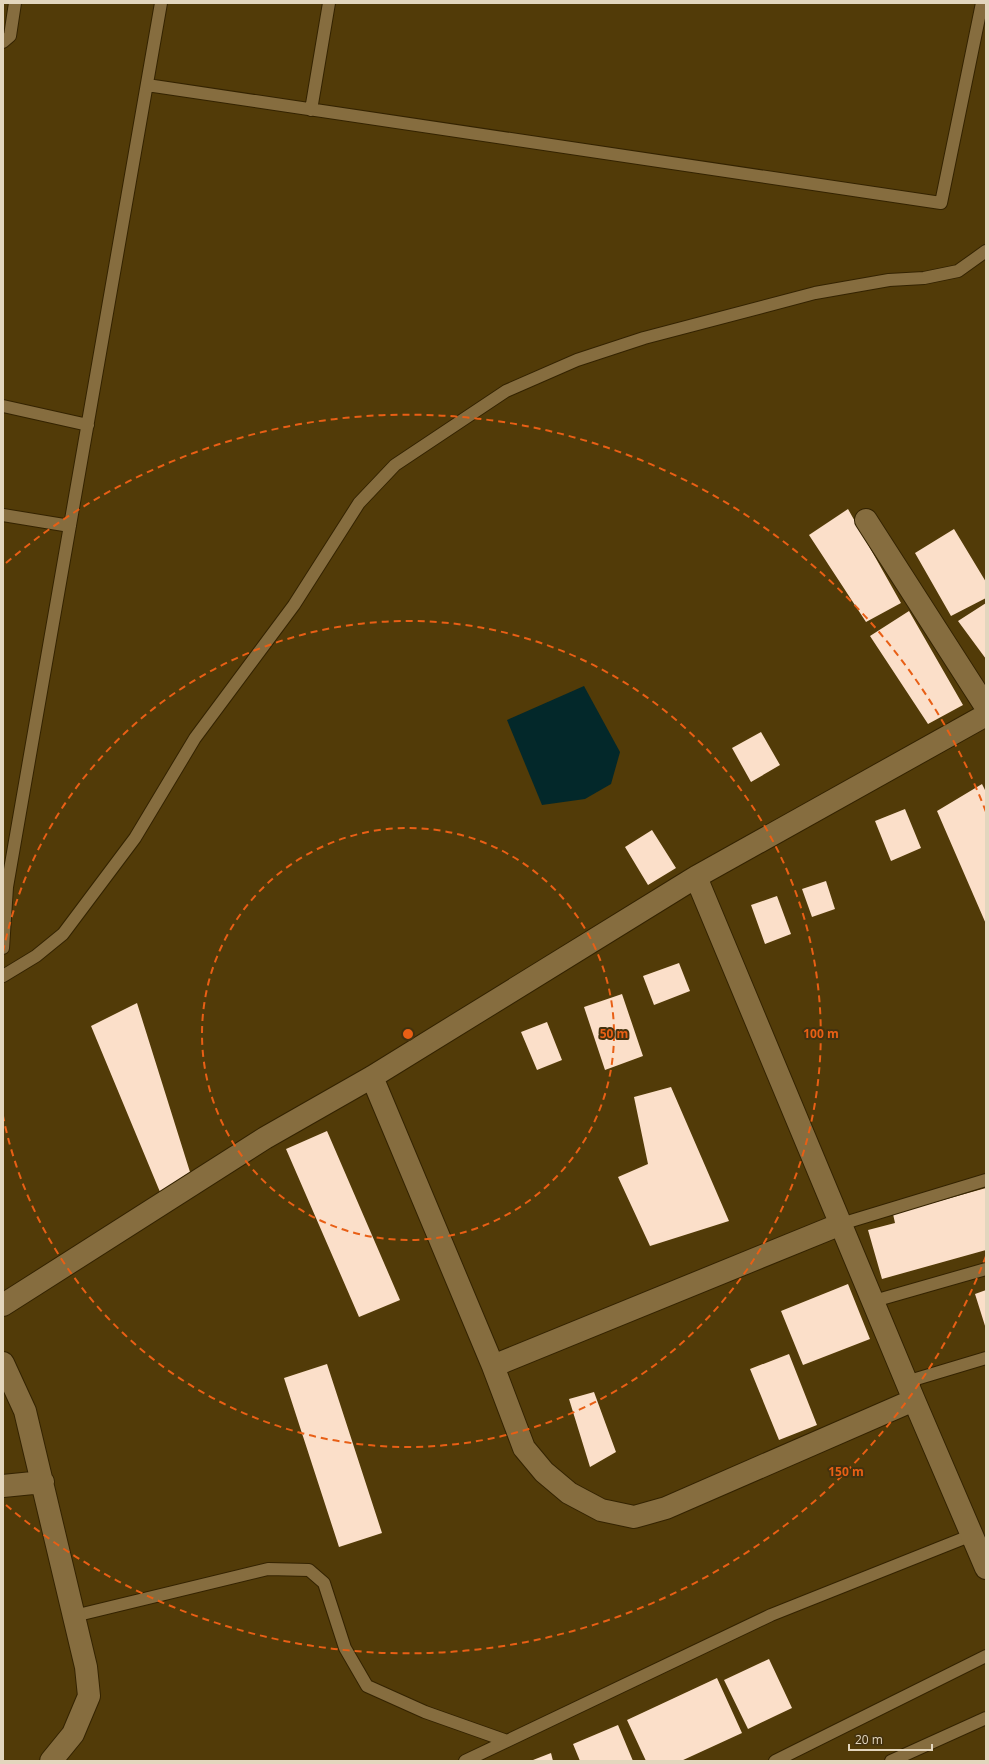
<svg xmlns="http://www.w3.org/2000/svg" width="989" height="1764" font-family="'Open Sans',sans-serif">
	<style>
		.water { fill: #03282a }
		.building { fill: #fbdfc9 }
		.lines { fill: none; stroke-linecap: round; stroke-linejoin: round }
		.lane-casing { stroke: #342300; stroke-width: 14 }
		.street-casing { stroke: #342300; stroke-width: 24 }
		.lane { stroke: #866d3f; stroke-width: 12 }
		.street { stroke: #866d3f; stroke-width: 22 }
		.ring { fill: none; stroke: #e85f15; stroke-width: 2; stroke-dasharray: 7 5 }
		.centre { fill: #e85f15; stroke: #44320e; stroke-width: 2 }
		.ring-label { font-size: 12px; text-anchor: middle; font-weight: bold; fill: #e85f15; stroke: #44320e; stroke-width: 4; stroke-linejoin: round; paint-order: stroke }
	</style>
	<rect width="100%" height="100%" fill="#523b08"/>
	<!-- water -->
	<path class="water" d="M584,686L620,752L611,784L585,799L542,805L507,720Z"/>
	<!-- building -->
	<path class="building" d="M848,509L901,603L866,622L809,535Z
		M954,529L986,582V598L951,616L915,553Z
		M986,603V659L958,621Z
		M909,611L963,705L928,724L870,636Z
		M761,732L780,765L751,782L732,748Z
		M982,784L986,792V924L937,811Z
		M905,809L921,848L891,861L875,821Z
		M652,830L676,868L648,885L625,847Z
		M826,881L835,909L812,917L802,889Z
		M777,896L791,934L765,944L751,905Z
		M679,963L690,991L654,1005L643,976Z
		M622,994L643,1056L605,1070L584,1007Z
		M137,1003L190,1172L160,1192L91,1026Z
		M547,1022L562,1060L537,1070L521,1032Z
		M671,1087L729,1221L650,1246L618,1177L648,1164L634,1097Z
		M327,1131L400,1300L359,1317L286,1149Z
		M986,1188V1250L882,1279L868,1230L895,1223L893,1214Z
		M848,1284L870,1339L803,1365L781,1311Z
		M986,1290V1329L975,1294Z
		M789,1354L817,1425L779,1440L750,1369Z
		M327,1364L382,1533L339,1547L284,1378Z
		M594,1392L616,1452L590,1467L569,1399Z
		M769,1659L792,1708L748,1729L724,1680Z
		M717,1678L742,1733L681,1761H646L627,1720Z
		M618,1725L633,1761H580L573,1744Z
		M551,1753L553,1761H534L533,1760Z"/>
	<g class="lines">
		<defs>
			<path id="lane" d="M3,42L10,36L15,3
				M147,85L941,203L982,3
				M311,110L329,3
				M3,406L88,425
				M3,515L70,526
				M3,886L7,887L161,3
				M3,948L7,887
				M3,976L36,956L63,934L135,838L195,738L294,605L359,503L395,465L506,391L577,360L644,338L815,293L889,280L924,278L958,271L986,251
				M841,1224L986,1180
				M874,1301L986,1269
				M906,1382L986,1358
				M74,1616L268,1569L309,1570L324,1583L345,1648L367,1686L425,1712L507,1741
				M465,1761L771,1615L972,1535
				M775,1761L986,1656
				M891,1761L986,1718"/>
			<path id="street" d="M866,520L986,707
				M696,877L914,1400L986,1568
				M372,1077L493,1366L524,1448L544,1472L569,1493L601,1510L634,1517L666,1508L914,1400
				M3,1305L265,1138L372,1077L696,877L986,715
				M3,1363L25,1411L86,1667L89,1696L73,1734L51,1761
				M493,1366L841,1224
				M3,1486L43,1482"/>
		</defs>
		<!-- lane casing -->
		<use href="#lane" class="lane-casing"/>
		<!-- street casing -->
		<use href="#street" class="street-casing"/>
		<!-- lane -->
		<use href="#lane" class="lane"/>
		<!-- street -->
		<use href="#street" class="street"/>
	</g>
	<!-- distance rings -->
	<g class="ring">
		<circle cx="408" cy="1034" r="206"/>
		<path d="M3 952A413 413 0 1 1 3 1116"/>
		<path d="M986 1256A619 619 0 0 1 6 1505M6 563A619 619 0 0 1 986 812"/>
	</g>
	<circle cx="408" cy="1034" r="6" class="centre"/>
	<g class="ring-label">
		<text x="614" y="1038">50 m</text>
		<text x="821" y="1038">100 m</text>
		<text x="846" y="1476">150 m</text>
	</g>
	<!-- border -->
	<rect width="989" height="1764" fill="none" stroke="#e3d6be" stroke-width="8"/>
	<!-- scale -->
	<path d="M849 1744v6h83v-6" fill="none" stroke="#e3d6be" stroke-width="2"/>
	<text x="855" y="1744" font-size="12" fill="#e3d6be" stroke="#44320e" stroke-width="3" paint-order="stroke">20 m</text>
</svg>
